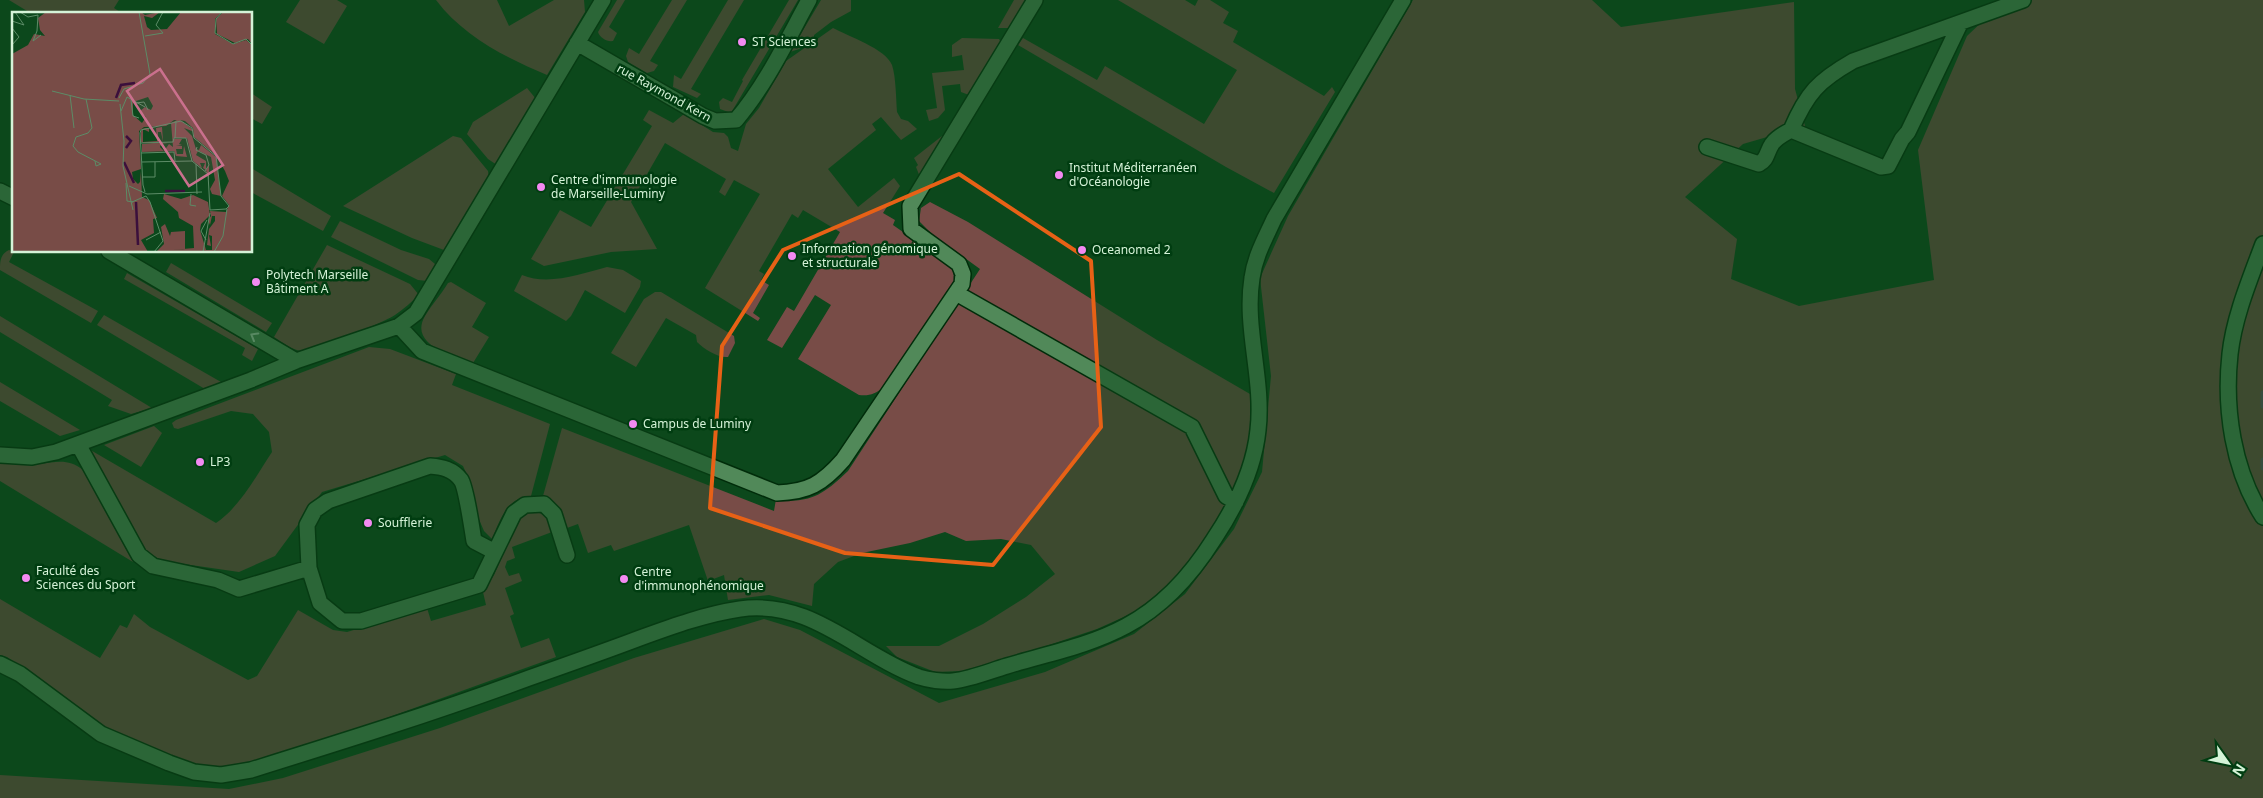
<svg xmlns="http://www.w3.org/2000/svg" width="2263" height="798" font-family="'Noto Sans',sans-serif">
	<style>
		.green { fill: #784c47 }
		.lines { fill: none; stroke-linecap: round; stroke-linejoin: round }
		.stream { stroke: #69536b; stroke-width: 5 }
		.minor-casing { stroke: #002c0a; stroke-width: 18 }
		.minor { stroke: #518959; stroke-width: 15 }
		.oneway { stroke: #b4d8b8 }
		.marked { fill: none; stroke: #e76116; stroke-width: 4; stroke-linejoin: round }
		.poi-dot { fill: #f38af2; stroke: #003d11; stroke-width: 2 }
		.labels { text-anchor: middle; stroke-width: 5; stroke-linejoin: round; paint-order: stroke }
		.poi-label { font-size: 12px; fill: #d5f3d8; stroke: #003d11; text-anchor: start }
		.street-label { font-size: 12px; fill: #d5f3d8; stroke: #003d11 }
		.inset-river { fill: none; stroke: #3b0f3c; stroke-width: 2.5 }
		.inset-road { fill: none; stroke: #5c8c67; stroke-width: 1 }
		.view { fill: #ca708d; fill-opacity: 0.15; stroke: #ca708d; stroke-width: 2.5 }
		.inset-edge { fill: none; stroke: #d5f3d8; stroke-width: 2.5 }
	</style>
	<rect width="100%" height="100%" fill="#0c481c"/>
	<!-- green -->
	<path class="green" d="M9,0H119L114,8L123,14H32Z
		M300,0H337L347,6L324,44L286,22Z
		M436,0H497L509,26L554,0H584L585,12L547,75C506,58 463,36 436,0Z
		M617,0H625L609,27L617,33L613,41C607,42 600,38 598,32Z
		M672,0H687L650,61L658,65L654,71L647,73L628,62L626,56L629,48L639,54Z
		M728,0H744L691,89L701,94L697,98L673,87L674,75L681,79Z
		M789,0H798L731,113L720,109L719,102L723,98L732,102L743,81L742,80Z
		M821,0H851V11L831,22L814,35V39L799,49L790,52Z
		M1014,0H1027L1010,28H998Z
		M1118,0H1185L1195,6L1198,0H1210L1229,12L1223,23L1238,31L1233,42L1324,96L1332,87L1335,92L1274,193L1226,167L1018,45L1023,38L1097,80L1105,66L1204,124L1237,70Z
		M1413,0H1592L1621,27L1794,2L1795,89L1805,126L1743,144L1685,197L1737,239L1731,279L1799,306L1934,280L1918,150L1967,36L2005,0H2263V798H0V775L229,789L283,778L440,728L634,658L764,619L800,630L939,703L1045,672L1134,634L1185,594L1234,529L1262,472L1271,376L1260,278L1288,216Z
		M833,28C848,36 886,49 892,65C896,77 896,99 897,112L901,119L908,121L917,129L901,140L881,117L872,124L876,130L828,169L858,207L894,178L900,186L883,213L895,220L893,225L953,267L954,281L884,387C875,394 870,396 859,395L798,359L831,305L815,295L782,348L767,340L787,307L794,311L840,232L803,210L798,218L792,214L759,271L764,274L761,280L769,285L753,313L760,318L758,321L705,288L760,194L734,180L725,196L719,192L726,179L665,143L631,202L657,249L611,252L544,266L531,259L560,210L591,227L652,126L643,120L649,110L673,123L684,114L713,132L724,133L728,137L731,148L738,151L746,124L759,108L786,61Z
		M962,38L999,39L1001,43L969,95L961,92L960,84L942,86L945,110L938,118L929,121L926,110L937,108L932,73L964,70L962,55L952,57V45Z
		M527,88L536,99L497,165L488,159L467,134L473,122Z
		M251,93L272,107L262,124L251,118Z
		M453,136L461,138L488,171L489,179L449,247L444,250L412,238L343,206Z
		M942,136H944L920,177L916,167L918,165L914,158Z
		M251,168L331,216L323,231L251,192Z
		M930,202L968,222L1157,340L1250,394V441L1242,476L1228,507L1188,567L1137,611L1097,629L1022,654L962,671L935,672L897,657L886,646H939L983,624L1026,597L1055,574L1031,545L1001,539L966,541L945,532L910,543L862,553L838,562L814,584L812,606L769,595L728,600L724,575L708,581L689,525L614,551L611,545L588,553L578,524L567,528C562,513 557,504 543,496L562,428L774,511L776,499C810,505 825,493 848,471L980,269L933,235L919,221L921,208Z
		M340,221L401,250L429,259L435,264V270L428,281L418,280L331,237Z
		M327,245L410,284L419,295C411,302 404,309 395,315C383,323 314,351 301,351C292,350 282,342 274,337Z
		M9,250L14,252L9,262L98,311L91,323L0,270C0,262 0,254 9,250Z
		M171,263L272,323L266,332L166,272Z
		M607,267L623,270L641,281L640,287L625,313L585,290L571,316L566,321L514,291L522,275C548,286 581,274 607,267Z
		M127,273L258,349L252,361L242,355L245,348L124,279Z
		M451,282L486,303L472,327L489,337L473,363C454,356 408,345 425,316C432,304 441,295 448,283Z
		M655,292H661L734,336L735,343L728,357C718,358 704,349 697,342L696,335L666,318L636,367L611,353L644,299Z
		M104,315L221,382L205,389L97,325Z
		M0,316L152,408L131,414L108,406L112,400L0,332Z
		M369,347L390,349L456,374L452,385L550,424L531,496C507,497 500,520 492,539L484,531L478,517L471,484L463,466L445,455L322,492L275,556L239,572L163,561L147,552L87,448L216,523C240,507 256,476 272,452L269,432L253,414L231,411L178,429L174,428L172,423L176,420Z
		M0,382L80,430L60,436L0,401Z
		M154,426L162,433L141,467L104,445Z
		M0,460C13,463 25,465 39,464C57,462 68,458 83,470L133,562L0,481Z
		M533,511C546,514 549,520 552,532L512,547L515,558L507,561L505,567L509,576L519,573L522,581L505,588L514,614L510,616L521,648L549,638L556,657L334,737L233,768L196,765L161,753L111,732L7,657L0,655V599L100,658L120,625L127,628L134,614L150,627L248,680L257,676L298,610L333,630L347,632L427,608L431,621L486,605L483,592L494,575L517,523L524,513Z"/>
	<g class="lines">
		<!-- stream -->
		<path class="stream" d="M2263,393V406
			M2263,460V468"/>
		<defs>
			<path id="minor" d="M577,43L703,116L715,121L736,120C766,85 787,40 809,0
				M1791,130C1807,93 1818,81 1853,61L2023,0
				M1707,147L1759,164C1768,159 1766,153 1772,144C1777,137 1784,134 1791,130L1874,164L1881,167L1888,166L1902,139L1908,132L1960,24
				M0,191L14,198
				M2263,244C2250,279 2234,317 2230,354C2224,409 2233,470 2263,517
				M109,251L296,361
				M956,293L1192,427L1226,496L1236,502
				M399,326L422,351L777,493C808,492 822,484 843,460L962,284L963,274L959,264L911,229L910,206L1035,0
				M78,444L139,555L153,566L218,580L239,589L309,568L320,603L342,621H361L479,585L514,513L525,505L544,504L554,514L567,555
				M0,455L32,457L56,452L251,380L296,361L399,326L416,313L603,0
				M309,568L307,525L315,510L328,501L430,466C442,467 453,469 461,480C466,487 472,529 474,541L495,552
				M0,664L20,674L101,734L169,763L194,772L221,775L251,770C344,741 437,712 529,678C566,665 603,652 640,638C673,626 706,614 740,609C812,599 857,654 919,677C928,680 943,682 953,681C971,679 990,671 1007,666C1046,654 1089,646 1126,626C1162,607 1192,574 1214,539C1236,506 1254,470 1258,430C1264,380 1244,328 1252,278C1255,256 1265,239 1274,219L1403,0"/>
		</defs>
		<!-- minor casing -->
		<use href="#minor" class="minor-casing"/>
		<!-- minor -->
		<use href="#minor" class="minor"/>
	</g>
	<!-- one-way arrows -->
	<defs><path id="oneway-chevron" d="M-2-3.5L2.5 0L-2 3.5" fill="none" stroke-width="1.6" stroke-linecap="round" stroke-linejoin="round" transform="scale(1.25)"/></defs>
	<use class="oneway" href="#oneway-chevron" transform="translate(254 336) rotate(-150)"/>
	<!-- marked area -->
	<path d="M0 0H2263V798H0ZM959,174L1091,261L1101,427L993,565L845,553L710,508L722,346L783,250Z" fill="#0c481c" fill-opacity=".55" fill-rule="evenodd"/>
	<path class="marked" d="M959,174L1091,261L1101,427L993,565L845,553L710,508L722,346L783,250Z"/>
	<!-- markers -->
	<g class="poi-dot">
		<circle cx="742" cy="42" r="5"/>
		<circle cx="1059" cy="175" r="5"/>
		<circle cx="541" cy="187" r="5"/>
		<circle cx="1082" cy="250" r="5"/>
		<circle cx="792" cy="256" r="5"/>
		<circle cx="256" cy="282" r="5"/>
		<circle cx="633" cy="424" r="5"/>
		<circle cx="200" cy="462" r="5"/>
		<circle cx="368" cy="523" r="5"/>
		<circle cx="26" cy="578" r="5"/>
		<circle cx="624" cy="579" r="5"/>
	</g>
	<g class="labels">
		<!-- poi labels -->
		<g class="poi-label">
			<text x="752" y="46">ST Sciences</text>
			<text x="1069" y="172">Institut Méditerranéen<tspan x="1069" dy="14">d'Océanologie</tspan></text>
			<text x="551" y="184">Centre d'immunologie<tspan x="551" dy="14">de Marseille-Luminy</tspan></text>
			<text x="802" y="253">Information génomique<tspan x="802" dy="14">et structurale</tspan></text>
			<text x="1092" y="254">Oceanomed 2</text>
			<text x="266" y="279">Polytech Marseille<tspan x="266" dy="14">Bâtiment A</tspan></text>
			<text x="643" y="428">Campus de Luminy</text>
			<text x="210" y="466">LP3</text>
			<text x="378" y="527">Soufflerie</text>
			<text x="36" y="575">Faculté des<tspan x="36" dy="14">Sciences du Sport</tspan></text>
			<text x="634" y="576">Centre<tspan x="634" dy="14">d'immunophénomique</tspan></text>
		</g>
		<!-- street labels -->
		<g class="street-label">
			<text transform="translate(664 93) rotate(29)" y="4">rue Raymond Kern</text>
		</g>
	</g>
	<!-- overview -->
	<g transform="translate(12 12)">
		<rect width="240" height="240" fill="#0c481c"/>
		<path d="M34,0H129L133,3L148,0L140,6L132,4L135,15L139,18L155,17L169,0H210L203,7V22L221,32L234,28L240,33V240H144L152,232L149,215L153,212L158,224L159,220L173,219V237L160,238L182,236L181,214L167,206L166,200L151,187L152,182L169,187L181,183L196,190L198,203L189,212L188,218L194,238H200V224L197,223L199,234L195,233L197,217L203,209V204H200L198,213L196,208L199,204L198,199L214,200L217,193L210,184L217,169L213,159L204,143L182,125L181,116L173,109L168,108L180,117V119L172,116L180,124L184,137L187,138L189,133L204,145L209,184L200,182L198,177L203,168L199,145L183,137L186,139L184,143L194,149V158L197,153V169L194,158L191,156L193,151H188L190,156L181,149L175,126H162L161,127H170L167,132L170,133H164L170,134V137H164L165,142H171L172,134L175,145L164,144L162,139L130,140V132L141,131H131L129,130V120L130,117L133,116H137V120L131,117V130L145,129L144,116L150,115L151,130L149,120H146V131L156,132H149L148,135L152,139L157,132L161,135L159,111L165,108H162L154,114L132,115L127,119L129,157L120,160L121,167L126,172L128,170L129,159L130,185L137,188L145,206L141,207L142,221L129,228L136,240H0V42L16,33L22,22L33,24L28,18L26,6ZM136,85L141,94L139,98L133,95L128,99L134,105L130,111L121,103V90ZM211,0H240V32L236,27L223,31L205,22L204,7Z" fill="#784c47" fill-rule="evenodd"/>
		<path class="inset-river" d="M104,86L109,73L123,71M114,136L119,129L114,124M112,150L122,171M153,179H173M124,190L126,233"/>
		<path class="inset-road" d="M8,0L16,5L26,3M210,0L204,7L203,21L221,32L234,27L240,33M26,3L25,19L21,29L29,23M0,9L12,13L3,0M0,16L7,25L0,33M133,24L151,21L144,13L151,0M40,79L72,87L107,89M58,83L62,116M107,86L112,77L131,71L138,62L127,0M74,87L80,116L76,121L64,125L61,134L66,140L89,152L84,154L83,149M119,88L121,104L127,106M124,91L132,90L136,98M108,92L112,129L111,154L121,198M109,99L115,85L133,95M163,126L164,109M129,131L161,130L162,126H174L180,149M185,135L184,138L194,143L197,153L193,159M129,141L162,140L163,149M130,150L180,149L196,162L198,198L214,197L217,194L209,184L204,144L182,126L180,116L169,109L129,118L128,121L131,173L133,180M184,152L185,182M130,165H143V150M114,171L115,189L121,190M117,174L135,182L190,180M179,182L178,193L184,194M120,190L134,184L138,190L151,229L142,240M134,228L149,220M194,228L189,219L195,208M191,240L198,201M202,240L211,224L215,197"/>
		<path class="view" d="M148,57L211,153L177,174L115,79Z"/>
		<rect width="240" height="240" class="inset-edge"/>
	</g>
	<!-- north arrow -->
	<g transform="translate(2228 763) rotate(123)" stroke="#003d11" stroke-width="4" paint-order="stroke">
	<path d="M0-4L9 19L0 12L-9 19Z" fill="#d5f3d8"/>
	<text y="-8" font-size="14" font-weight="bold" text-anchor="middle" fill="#d5f3d8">N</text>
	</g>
</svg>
